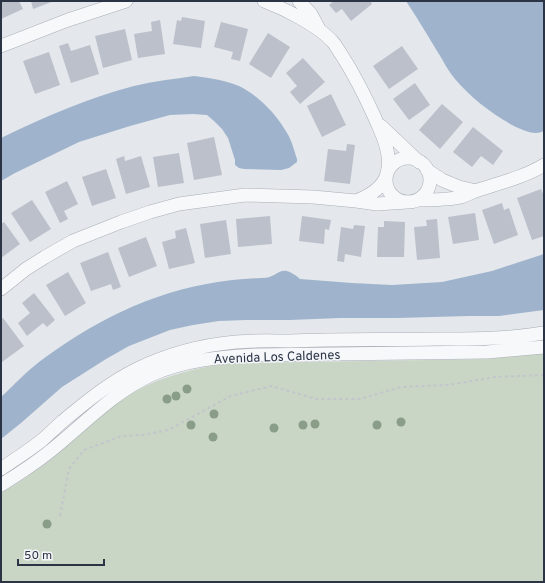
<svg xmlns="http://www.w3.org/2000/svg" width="545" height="583" font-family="Overpass,sans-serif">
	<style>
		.green { fill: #c9d6c5 }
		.water { fill: #9fb4cc }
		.building { fill: #bbc0ca }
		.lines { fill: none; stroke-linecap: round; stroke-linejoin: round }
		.minor-casing { stroke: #a9aeb7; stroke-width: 14 }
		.path { stroke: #c2c5cb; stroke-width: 2; stroke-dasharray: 3 3; stroke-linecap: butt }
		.minor { stroke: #f7f8fa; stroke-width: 13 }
		.tree { fill: #899d89 }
		.labels { text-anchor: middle; stroke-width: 3; stroke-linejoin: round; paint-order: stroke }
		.street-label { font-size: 13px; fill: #2b3445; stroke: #f4f6f9 }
	</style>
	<rect width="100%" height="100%" fill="#e4e7ec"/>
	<!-- green -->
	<path class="green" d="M544,352V582H1V493C28,478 53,458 77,437C95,421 113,404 134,392C165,375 198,367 233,363L488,359Z"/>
	<!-- water -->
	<path class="water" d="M406,1H544V131C534,136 522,130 512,125C491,113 471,98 455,79C448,71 443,60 437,51C427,34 417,18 406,1Z
		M194,76C209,78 225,80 239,86C259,96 276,114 287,133C292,141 294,150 297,159V162L289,168L281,170L244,169L239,168L235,165V160L228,138L222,129L214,121L207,115L193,114L170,115L130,126L79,142L15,173L1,181V138C44,117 88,98 134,86C154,81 174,79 194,76Z
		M544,254V310L499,316H469L397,318H340L290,320H246L219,321L193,325L170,330L129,346L106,359L62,387L21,423L1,439V397C14,385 26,372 39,362C48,355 57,349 66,343C126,303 190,280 262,278C280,278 279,261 300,279L352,283L392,285L442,282L492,271Z"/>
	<!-- building -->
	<path class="building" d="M1,1H19L23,9L1,19Z
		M31,1H54L33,9Z
		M334,1H370L372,4L351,21L342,9L336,13L329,5Z
		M182,17L205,21L201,48L173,44L177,20L181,21Z
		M160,20L165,54L138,58L134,34L152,31L151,22Z
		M221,22L248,29L240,61L231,59L233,52L214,47Z
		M125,29L132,60L103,68L95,36Z
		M268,33L290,47L271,78L249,64Z
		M68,43L71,51L90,45L99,74L71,83L59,46Z
		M402,46L418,69L389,89L373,66Z
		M49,52L60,85L35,94L23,61Z
		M303,58L325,82L300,104L290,92L297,86L286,73Z
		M415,83L430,105L409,120L393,99Z
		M331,94L346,125L322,137L307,106Z
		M442,104L463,122L440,149L419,130Z
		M473,127L503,151L493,165L481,156L472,167L453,152Z
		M214,137L222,175L194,180L187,143Z
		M347,144L355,145L350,184L324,181L328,149L346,151Z
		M179,153L184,183L158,187L153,157Z
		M124,156L125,161L141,156L150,187L126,194L116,159Z
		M106,169L116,198L92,206L82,177Z
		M67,181L78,204L64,211L68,219L60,223L45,192Z
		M541,189L544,196V236L532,240L517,198Z
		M32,200L51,229L30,242L11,213Z
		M502,203L504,210L509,208L518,235L494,244L482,210Z
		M475,213L479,240L453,244L448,217Z
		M270,216L272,244L238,247L236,219Z
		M302,216L331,220L329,230L325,229L324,244L299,241Z
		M437,219L440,258L417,260L414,227L427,226L426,220Z
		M226,220L231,254L205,258L200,224Z
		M384,221L405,222L404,257H377L378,227H384Z
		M4,222L20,244L1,258V224Z
		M354,225L365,226L361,257L345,254L344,262L337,261L341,227L353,229Z
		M186,228L195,263L169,269L162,242L176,238L175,231Z
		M146,237L157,266L129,277L118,248Z
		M108,252L121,287L113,290L111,284L91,291L80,263Z
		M68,272L86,303L65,316L46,285Z
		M34,293L55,320L47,327L43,323L27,336L18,323L30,313L22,303Z
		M3,318L24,346L2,362L1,319Z"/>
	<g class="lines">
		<defs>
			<path id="minor" d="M264,1C285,9 317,25 332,41C336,45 338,50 341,54C354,74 365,96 375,118C380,130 387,143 388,156C389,161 388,169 387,174C383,188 369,196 356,201L377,204L407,202
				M299,1L311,14L319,29
				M1,46L68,20L126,1
				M381,126L419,162
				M386 180a22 22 0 1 1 44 0a22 22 0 1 1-44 0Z
				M427,170L442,180L459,187L476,191
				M418,200C432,200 447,200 461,197C467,195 472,192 478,190C500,183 524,177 544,165
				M1,289L26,269L45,257L73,241L121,222L150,212L179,204L245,195L313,197L356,201
				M1,469C14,460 28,451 41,441C48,435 55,428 63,421C86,402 110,382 137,369C168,354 202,345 236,342C254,340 272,341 290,341C339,339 387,340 435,339C472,339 508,339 544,333
				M1,485C17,475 34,464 49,452C82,426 112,393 151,375C184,360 220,357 256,355L487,352L544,347"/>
		</defs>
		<!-- minor casing -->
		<use href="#minor" class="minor-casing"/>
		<!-- path -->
		<path class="path" d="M60,516L69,469L84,450L122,436L143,435L168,430L231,396L271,386L316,399H360L401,387L448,385L495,377L544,375"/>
		<!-- minor -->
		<use href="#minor" class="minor"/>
	</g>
	<!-- trees -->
	<g class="tree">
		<circle cx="187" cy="389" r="4.5"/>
		<circle cx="176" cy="396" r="4.5"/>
		<circle cx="167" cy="399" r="4.5"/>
		<circle cx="214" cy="414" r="4.5"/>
		<circle cx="401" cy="422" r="4.5"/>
		<circle cx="315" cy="424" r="4.5"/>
		<circle cx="191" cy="425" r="4.5"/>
		<circle cx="303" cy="425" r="4.5"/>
		<circle cx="377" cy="425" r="4.5"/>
		<circle cx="274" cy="428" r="4.5"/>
		<circle cx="213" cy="437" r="4.5"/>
		<circle cx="47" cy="524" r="4.5"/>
	</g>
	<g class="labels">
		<!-- street labels -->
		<g class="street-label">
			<text transform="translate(277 356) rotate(-2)" y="5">Avenida Los Caldenes</text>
		</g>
	</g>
	<!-- border -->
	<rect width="545" height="583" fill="none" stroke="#2b3445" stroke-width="4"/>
	<!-- scale -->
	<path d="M18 559v6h86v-6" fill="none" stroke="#2b3445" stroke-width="2"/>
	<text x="24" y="559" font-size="12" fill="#2b3445" stroke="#f4f6f9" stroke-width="3" paint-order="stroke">50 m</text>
</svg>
